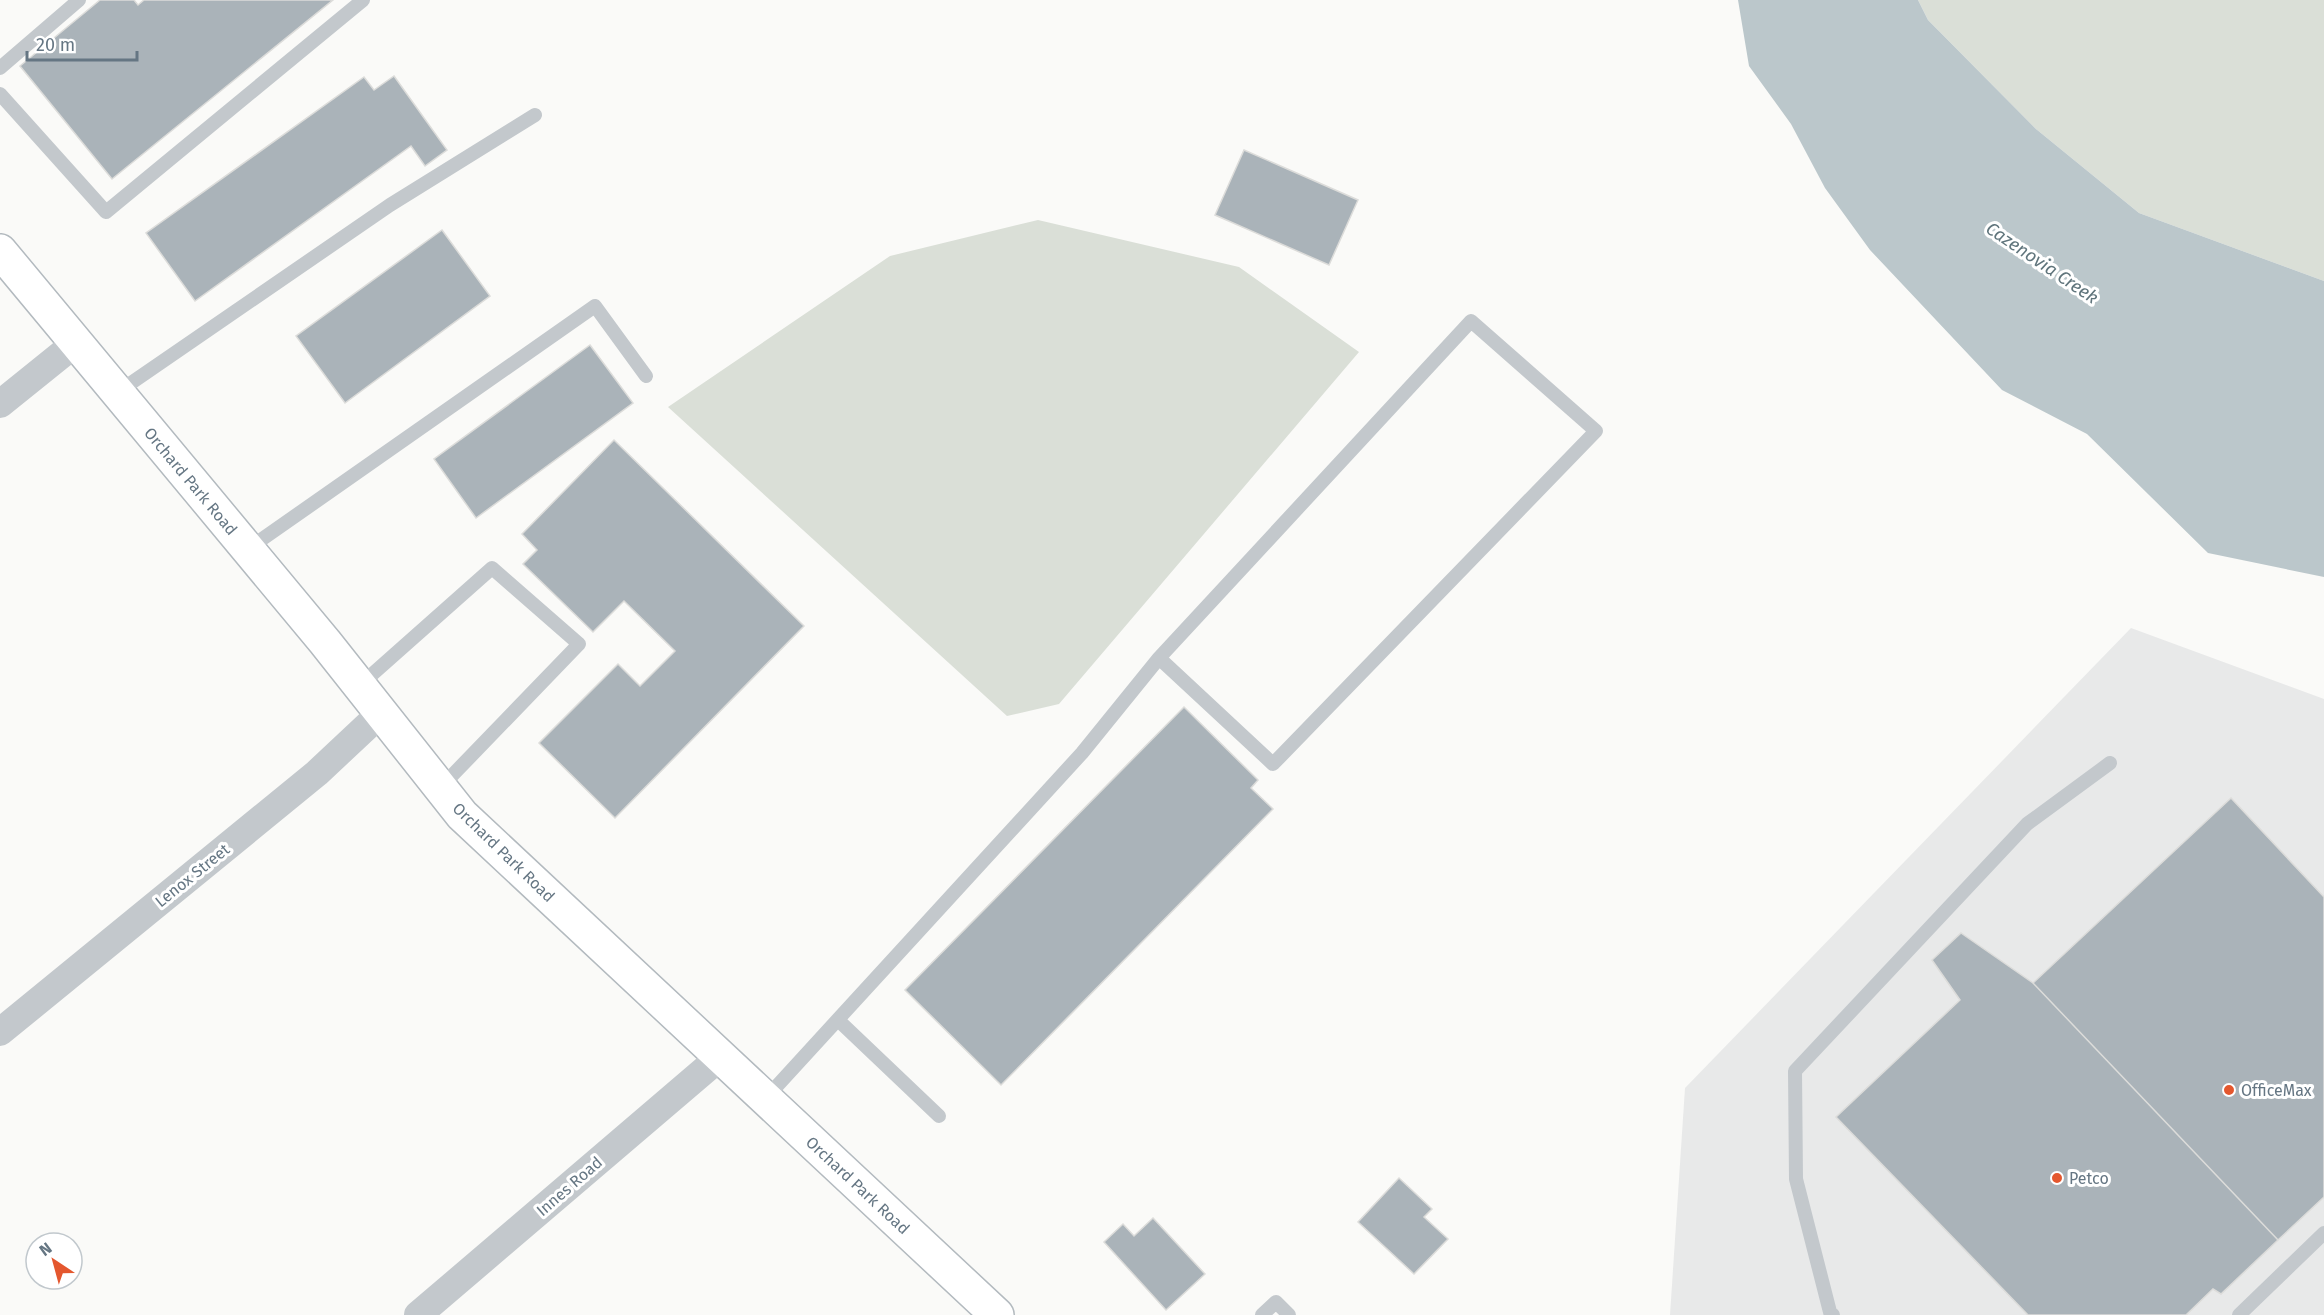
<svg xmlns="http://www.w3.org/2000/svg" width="2324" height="1315" font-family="'Fira Sans',sans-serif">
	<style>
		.built { fill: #e8e9e9 }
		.green { fill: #dadfd7 }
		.water { fill: #bbc7cb }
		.building { fill: #aab3b9; stroke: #dcdcda; stroke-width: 1.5 }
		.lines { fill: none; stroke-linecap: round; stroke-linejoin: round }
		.secondary-casing { stroke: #b3babf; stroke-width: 36 }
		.service { stroke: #c3c8cc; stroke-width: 14 }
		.minor { stroke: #c3c8cc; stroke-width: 28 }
		.secondary { stroke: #fff; stroke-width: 33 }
		.poi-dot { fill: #e4572e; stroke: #fff; stroke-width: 2 }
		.labels { text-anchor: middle; stroke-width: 6; stroke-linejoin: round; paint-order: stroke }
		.street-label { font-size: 16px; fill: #657683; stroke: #fff }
		.poi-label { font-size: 16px; fill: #657683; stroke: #fff; text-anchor: start }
		.water-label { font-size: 18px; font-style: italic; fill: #60757c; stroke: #fff }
	</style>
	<rect width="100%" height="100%" fill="#fafaf8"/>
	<!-- built -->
	<path class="built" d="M2131,628L2324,699V1315H1670L1685,1088Z"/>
	<!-- green -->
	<path class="green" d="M1918,0H2324V281L2139,213L2036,129L1928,20Z
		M1038,220L1239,267L1359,352L1059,704L1007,716L668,407L890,256Z"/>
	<!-- water -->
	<path class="water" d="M1738,0H1918L1928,20L2036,129L2139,213L2324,281V577L2208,553L2087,434L2002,390L1870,250L1825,188L1791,124L1749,66Z"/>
	<!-- building -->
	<path class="building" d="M100,0H134L138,5L144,0H333L112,179L20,66Z
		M394,76L447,150L425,166L411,146L195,301L146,233L364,77L374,90Z
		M1244,150L1358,200L1329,265L1215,215Z
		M442,230L490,296L345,403L296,336Z
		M590,345L633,403L476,518L434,459Z
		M614,440L804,626L615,818L539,743L618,664L640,686L675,651L624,601L593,632L523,564L537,550L522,534Z
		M1184,707L1258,780L1251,788L1273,809L1001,1085L905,990Z
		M2231,798L2324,897V1197L2278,1240L2033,983Z
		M1961,933L2033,983L2278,1240L2221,1294L2213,1289L2186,1315H2028L1836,1117L1960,1000L1932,960Z
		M1399,1178L1432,1209L1424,1217L1448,1239L1414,1274L1358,1222Z
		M1153,1218L1205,1274L1166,1310L1104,1242L1123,1224L1134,1236Z"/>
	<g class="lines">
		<defs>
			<path id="secondary" d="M0,251L325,642L462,815L997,1315"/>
		</defs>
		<!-- secondary casing -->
		<use href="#secondary" class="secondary-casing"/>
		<!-- service -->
		<path class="service" d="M0,68L79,0
			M0,94L106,212L363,0
			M118,392L390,205L535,115
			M248,549L595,306L646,376
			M359,686L492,568L579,644L440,788
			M838,1020L939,1116
			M765,1099L1082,753L1159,658L1471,321L1596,431L1273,764L1159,658
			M1262,1315L1276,1302L1289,1315
			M1833,1315L1830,1312L1796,1179L1795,1071L2027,824L2110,763
			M2239,1315L2324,1233"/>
		<!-- minor -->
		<path class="minor" d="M0,404L77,342
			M0,1032L317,773L381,713
			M418,1315L720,1057"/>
		<!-- secondary -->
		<use href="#secondary" class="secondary"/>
	</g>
	<!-- markers -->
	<g class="poi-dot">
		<circle cx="2229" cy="1090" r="6"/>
		<circle cx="2057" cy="1178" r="6"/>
	</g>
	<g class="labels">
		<!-- street labels -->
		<g class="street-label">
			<text transform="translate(191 481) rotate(50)" y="6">Orchard Park Road</text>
			<text transform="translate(504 852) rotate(44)" y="6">Orchard Park Road</text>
			<text transform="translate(192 875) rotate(-39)" y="6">Lenox Street</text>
			<text transform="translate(858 1185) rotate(43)" y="6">Orchard Park Road</text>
			<text transform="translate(569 1186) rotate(-41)" y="6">Innes Road</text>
		</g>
		<!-- poi labels -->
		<g class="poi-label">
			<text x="2241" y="1096">OfficeMax</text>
			<text x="2069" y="1184">Petco</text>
		</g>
		<!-- water labels -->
		<g class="water-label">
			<text transform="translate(2042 263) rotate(34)" y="6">Cazenovia Creek</text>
		</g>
	</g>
	<!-- north arrow -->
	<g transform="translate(54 1261) rotate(324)"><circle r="28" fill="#ffffff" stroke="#c1c8cd" stroke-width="1.5"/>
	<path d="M0-4.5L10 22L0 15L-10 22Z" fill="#e4572e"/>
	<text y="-9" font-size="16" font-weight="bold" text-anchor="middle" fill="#657683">N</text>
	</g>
	<!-- scale -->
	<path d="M27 51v9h110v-9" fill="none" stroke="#657683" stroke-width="3"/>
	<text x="36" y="51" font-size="18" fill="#657683" stroke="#ffffff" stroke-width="4.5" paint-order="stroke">20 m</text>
</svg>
